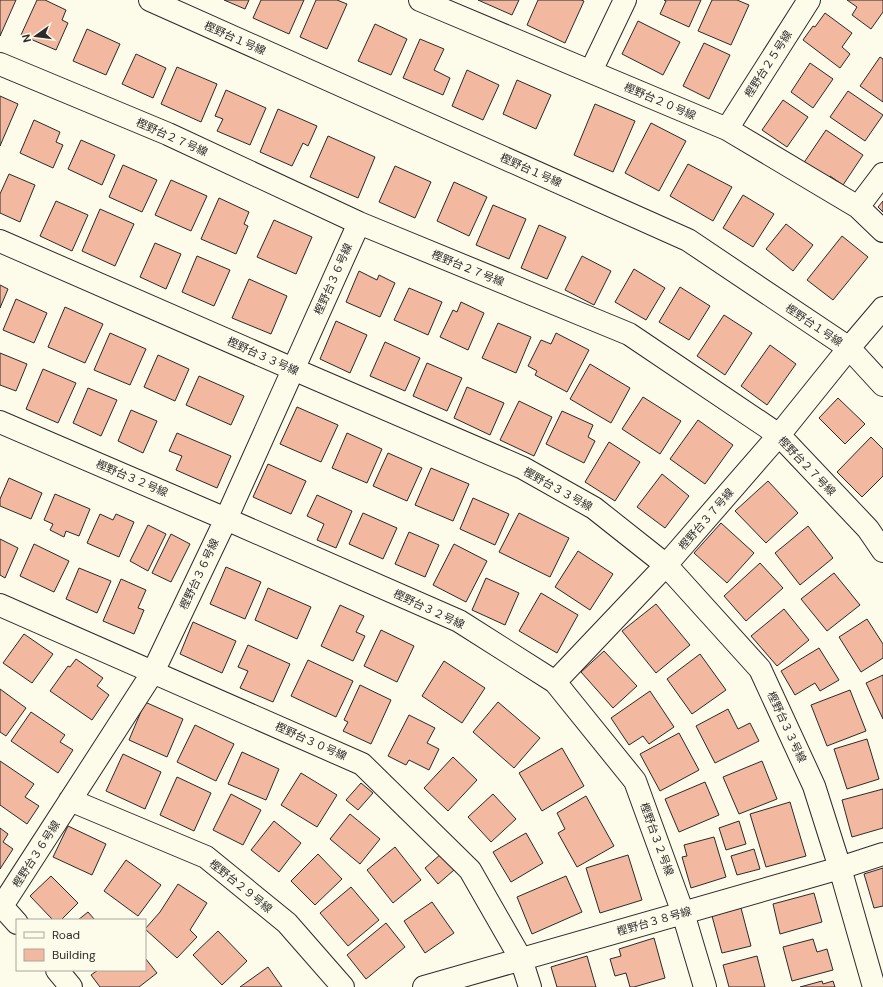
<svg xmlns="http://www.w3.org/2000/svg" width="883" height="987" font-family="'DM Sans','Noto Sans JP',sans-serif">
	<style>
		.building { fill: #f2b8a0; stroke: #2b2b2b }
		.lines { fill: none; stroke-linecap: round; stroke-linejoin: round }
		.minor-casing { stroke: #2b2b2b; stroke-width: 24 }
		.tertiary-casing { stroke: #2b2b2b; stroke-width: 24 }
		.minor { stroke: #fdfbea; stroke-width: 22 }
		.tertiary { stroke: #fdfbea; stroke-width: 22 }
		.labels { text-anchor: middle; stroke-width: 3; stroke-linejoin: round; paint-order: stroke }
		.street-label { font-size: 11px; fill: #2b2b2b; stroke: #fdfbea }
	</style>
	<rect width="100%" height="100%" fill="#fdfbea"/>
	<!-- building -->
	<path class="building" d="M0,0H16L0,36Z
		M37,0H45L66,10L62,20L68,23L56,50L21,35Z
		M224,0H249L245,9Z
		M261,0H304L289,34L253,18Z
		M316,0H337L347,4L327,49L300,37Z
		M478,0H519L512,15Z
		M538,0H581L584,1L565,43L527,25Z
		M664,0H701L689,27L660,14L666,1Z
		M712,0H737L749,5L731,45L698,31Z
		M847,0H883V12L871,29L852,15L857,7Z
		M825,13L852,33L842,47L850,54L840,68L803,40L813,26L815,27Z
		M638,21L680,42L663,75L622,54Z
		M375,24L407,39L391,75L358,61Z
		M87,29L120,44L106,75L73,61Z
		M420,39L444,49L434,70L450,78L443,95L403,78Z
		M704,43L730,55L709,99L683,86Z
		M136,54L166,68L153,98L122,84Z
		M880,57L883,59V102L860,86Z
		M810,63L833,79L813,108L791,92Z
		M177,67L217,84L201,122L161,104Z
		M467,70L499,85L483,120L452,106Z
		M517,80L551,95L536,129L503,114Z
		M226,90L266,108L250,145L217,131L223,119L215,116Z
		M848,91L883,115L865,141L830,117Z
		M0,96L18,104L0,146Z
		M783,100L808,117L787,147L762,130Z
		M595,104L635,121L613,172L574,155Z
		M278,109L317,126L308,146L303,143L292,166L260,152Z
		M34,120L60,132L56,142L63,145L53,168L20,153Z
		M651,123L686,141L659,191L625,173Z
		M826,130L863,155L843,185L830,176L828,180L803,164Z
		M328,136L375,157L358,198L310,177Z
		M81,140L115,155L102,185L68,169Z
		M688,164L732,187L713,221L670,196Z
		M123,165L157,180L142,212L109,197Z
		M395,166L431,182L415,218L379,202Z
		M9,174L35,185L20,222L0,213V194Z
		M171,180L207,196L191,231L155,215Z
		M454,182L487,197L469,236L437,221Z
		M743,195L774,214L753,247L723,228Z
		M219,198L249,212L244,224L248,226L236,254L201,239Z
		M56,201L88,215L72,251L40,236Z
		M883,201V212L878,207Z
		M493,205L526,219L509,259L476,245Z
		M100,209L134,224L115,266L82,251Z
		M274,220L312,237L296,274L257,257Z
		M786,224L813,245L793,271L766,249Z
		M539,225L566,237L547,279L521,268Z
		M842,236L868,257L833,300L807,280Z
		M155,243L181,254L166,289L140,277Z
		M197,256L230,270L214,306L182,292Z
		M582,256L611,271L594,305L565,290Z
		M634,269L665,288L646,320L615,302Z
		M359,271L377,280L379,275L395,283L380,317L346,302Z
		M249,279L287,296L271,334L232,318Z
		M0,285L8,289L0,308Z
		M680,287L710,306L689,340L659,322Z
		M409,288L442,302L428,335L394,320Z
		M16,299L47,313L34,343L3,330Z
		M461,302L484,313L468,350L440,337L453,310L457,312Z
		M65,307L103,324L85,363L48,347Z
		M724,315L752,333L725,375L697,356Z
		M336,321L367,335L350,373L320,359Z
		M498,323L531,337L516,373L482,358Z
		M110,333L146,349L130,385L94,370Z
		M556,333L589,350L567,392L535,375L537,371L528,366L541,340L551,344Z
		M385,342L420,358L405,391L370,376Z
		M770,345L796,364L767,405L741,386Z
		M0,353L27,364L16,391L0,385Z
		M158,355L189,369L175,401L144,387Z
		M427,363L462,378L447,411L413,396Z
		M590,364L630,388L611,423L570,399Z
		M43,369L76,383L58,423L26,409Z
		M199,376L244,396L231,425L186,405Z
		M467,387L504,403L490,435L454,418Z
		M88,388L117,400L101,436L73,423Z
		M643,397L681,421L660,454L622,429Z
		M838,398L865,424L845,444L819,418Z
		M519,401L552,417L534,456L500,440Z
		M297,407L338,425L321,462L280,444Z
		M131,410L157,421L143,453L118,441Z
		M562,411L593,425L588,437L595,441L584,463L546,444Z
		M698,420L733,445L705,484L670,459Z
		M177,433L231,456L217,488L176,470L182,456L169,451Z
		M347,433L382,449L367,483L332,468Z
		M871,437L883,449V476L862,497L837,472Z
		M609,442L640,462L615,501L585,482Z
		M388,453L422,468L407,501L373,486Z
		M268,464L306,481L291,514L253,497Z
		M431,468L469,484L453,521L415,505Z
		M662,474L689,496L665,528L637,507Z
		M9,478L42,493L31,519L0,506V499Z
		M768,481L798,513L766,543L735,511Z
		M55,494L90,509L79,536L66,531L64,537L50,530L53,524L44,520Z
		M317,495L352,511L336,548L317,540L324,524L307,516Z
		M473,498L509,514L495,545L460,529Z
		M363,513L397,528L383,559L349,544Z
		M519,513L569,538L550,577L499,552Z
		M100,514L113,520L116,514L134,522L119,557L87,543Z
		M721,523L754,553L727,583L694,553Z
		M148,525L166,534L148,571L130,561Z
		M808,526L833,558L800,585L775,553Z
		M409,532L439,545L425,577L395,564Z
		M171,534L190,544L171,582L152,573Z
		M0,539L18,548L5,578L0,575Z
		M34,544L69,561L54,592L20,576Z
		M454,544L487,561L466,602L433,585Z
		M578,551L613,574L590,610L555,587Z
		M760,563L783,588L746,621L724,596Z
		M226,567L261,582L245,619L210,604Z
		M79,568L111,581L97,613L66,599Z
		M834,573L860,605L827,631L801,599Z
		M486,578L519,593L505,625L472,610Z
		M121,579L146,590L138,608L144,610L134,634L103,621Z
		M268,588L311,607L297,639L255,620Z
		M541,593L578,615L557,653L519,631Z
		M656,604L690,645L656,673L622,631Z
		M340,605L364,616L356,632L365,636L353,661L321,646Z
		M784,609L809,640L777,666L751,636Z
		M867,619L883,644V658L861,672L839,637Z
		M193,622L236,641L222,673L180,654Z
		M381,630L414,646L397,682L364,666Z
		M24,634L53,654L32,683L3,663Z
		M248,645L290,664L273,702L240,688L248,671L238,667Z
		M819,648L839,680L820,691L815,683L795,695L781,671Z
		M604,651L637,686L613,708L581,672Z
		M700,654L726,690L692,714L667,679Z
		M76,659L103,678L97,686L109,695L92,720L50,691L68,666L70,667Z
		M308,660L353,681L336,717L291,696Z
		M444,661L485,688L462,723L422,696Z
		M883,675V719L866,683Z
		M360,685L391,700L371,744L343,731L348,722L344,720Z
		M0,689L26,708L6,736L0,732Z
		M850,690L866,731L827,746L811,705Z
		M650,691L674,727L649,744L643,736L629,745L611,718Z
		M145,702L183,719L167,757L129,740Z
		M498,702L540,738L514,768L473,732Z
		M728,709L738,729L750,723L759,741L715,763L696,726Z
		M31,712L65,735L60,742L73,750L58,773L11,741Z
		M409,715L435,728L427,743L439,749L429,770L409,760L406,765L388,756Z
		M195,725L234,744L216,781L177,762Z
		M679,733L699,770L660,791L640,754Z
		M867,739L879,779L847,789L834,749Z
		M562,748L584,786L542,811L519,773Z
		M242,752L279,769L266,800L228,784Z
		M123,754L161,772L145,809L106,791Z
		M453,757L477,780L448,811L424,788Z
		M0,761L34,784L25,797L39,806L27,824L0,805Z
		M762,761L777,799L739,814L723,777Z
		M301,773L337,795L317,827L281,805Z
		M177,777L211,793L194,831L160,815Z
		M705,782L719,815L679,832L665,799Z
		M361,783L373,793L358,810L346,800Z
		M883,789V828L852,837L842,800Z
		M231,794L261,810L243,845L213,830Z
		M493,794L516,819L491,842L468,817Z
		M586,796L614,846L577,867L558,833L565,829L557,813Z
		M790,802L806,856L766,867L750,814Z
		M350,814L380,839L360,864L330,839Z
		M274,821L301,843L279,872L251,850Z
		M739,821L746,844L726,850L719,828Z
		M68,826L106,844L92,875L53,857Z
		M0,828L8,834L3,842L13,849L0,869Z
		M526,833L543,863L511,882L493,852Z
		M714,837L726,877L691,888L682,857L687,856L684,845Z
		M395,847L421,880L393,903L367,870Z
		M754,849L760,869L737,875L731,856Z
		M318,854L342,879L315,905L291,881Z
		M441,854L454,870L438,884L425,868Z
		M628,855L642,900L600,913L586,868Z
		M126,860L161,885L138,916L104,891Z
		M883,868V906L874,908L864,874Z
		M51,876L78,903L61,920H53L30,896Z
		M566,876L582,912L532,934L517,897Z
		M178,884L207,903L190,930L197,937L177,958L145,929L160,912Z
		M351,887L379,920L348,946L320,913Z
		M814,893L822,922L780,934L773,904Z
		M432,902L454,933L425,953L404,921Z
		M741,908L751,946L722,953L712,916Z
		M88,912L95,920H78Z
		M386,923L405,947L366,979L347,955Z
		M218,931L247,961L222,985L193,955Z
		M654,938L665,978L634,987H630L626,973L615,976L610,959L621,956L619,949Z
		M813,939L817,952L827,949L833,970L792,981L783,947Z
		M587,956L596,987H557L551,967Z
		M757,956L765,987H729L723,965Z
		M145,958L157,973L139,987H100L91,975L98,970H145Z
		M268,967L282,987H240Z
		M822,981L823,984L833,981L835,987H800Z"/>
	<g class="lines">
		<defs>
			<path id="minor" d="M420,0L727,129L858,207L883,231
				M0,64L168,134L359,223L629,334L779,435L868,529L883,551
				M591,71L625,0
				M727,129L809,0
				M858,207L883,174
				M0,241L293,369L523,468L594,508L666,565L760,669L814,786L840,868L874,987
				M0,422L226,519L459,621L555,682L635,781L683,913L705,987
				M0,605L362,764L470,870L521,959L530,987
				M555,682L666,565L779,435L849,348L883,308
				M70,800L206,857L287,923L343,987
				M0,904L17,923
				M0,909L153,672L226,519L359,223
				M57,970L71,987
				M424,987L840,868L883,854"/>
			<path id="tertiary" d="M150,0L688,240L849,348L883,385"/>
		</defs>
		<!-- minor casing -->
		<use href="#minor" class="minor-casing"/>
		<!-- tertiary casing -->
		<use href="#tertiary" class="tertiary-casing"/>
		<!-- minor -->
		<use href="#minor" class="minor"/>
		<!-- tertiary -->
		<use href="#tertiary" class="tertiary"/>
	</g>
	<g class="labels">
		<!-- street labels -->
		<g class="street-label">
			<text transform="translate(235 38) rotate(24)" y="4">樫野台１号線</text>
			<text transform="translate(768 64) rotate(-57)" y="4">樫野台２５号線</text>
			<text transform="translate(660 101) rotate(23)" y="4">樫野台２０号線</text>
			<text transform="translate(172 137) rotate(24)" y="4">樫野台２７号線</text>
			<text transform="translate(531 170) rotate(24)" y="4">樫野台１号線</text>
			<text transform="translate(468 268) rotate(22)" y="4">樫野台２７号線</text>
			<text transform="translate(333 279) rotate(-66)" y="4">樫野台３６号線</text>
			<text transform="translate(814 325) rotate(34)" y="4">樫野台１号線</text>
			<text transform="translate(263 356) rotate(24)" y="4">樫野台３３号線</text>
			<text transform="translate(807 466) rotate(46)" y="4">樫野台２７号線</text>
			<text transform="translate(132 478) rotate(23)" y="4">樫野台３２号線</text>
			<text transform="translate(558 489) rotate(29)" y="4">樫野台３３号線</text>
			<text transform="translate(706 519) rotate(-49)" y="4">樫野台３７号線</text>
			<text transform="translate(199 574) rotate(-65)" y="4">樫野台３６号線</text>
			<text transform="translate(429 609) rotate(25)" y="4">樫野台３２号線</text>
			<text transform="translate(787 727) rotate(65)" y="4">樫野台３３号線</text>
			<text transform="translate(311 741) rotate(24)" y="4">樫野台３０号線</text>
			<text transform="translate(657 839) rotate(70)" y="4">樫野台３２号線</text>
			<text transform="translate(36 854) rotate(-57)" y="4">樫野台３６号線</text>
			<text transform="translate(241 886) rotate(39)" y="4">樫野台２９号線</text>
			<text transform="translate(654 921) rotate(-16)" y="4">樫野台３８号線</text>
		</g>
	</g>
	<!-- legend -->
	<rect x="16" y="919" width="130" height="52" fill="#fdfbea" stroke="#a9a89e"/>
	<rect x="24" y="932" width="20" height="6" fill="#fdfbea" stroke="#a9a89e"/>
	<text x="52" y="939" font-size="12" fill="#2b2b2b">Road</text>
	<rect x="24" y="949" width="20" height="12" fill="#f2b8a0" stroke="#a9a89e"/>
	<text x="52" y="959" font-size="12" fill="#2b2b2b">Building</text>
	<!-- north arrow -->
	<g transform="translate(36 36) rotate(256)" stroke="#fdfbea" stroke-width="3" paint-order="stroke">
	<path d="M0-3L7 15L0 10L-7 15Z" fill="#2b2b2b"/>
	<text y="-6" font-size="11" font-weight="bold" text-anchor="middle" fill="#2b2b2b">N</text>
	</g>
</svg>
